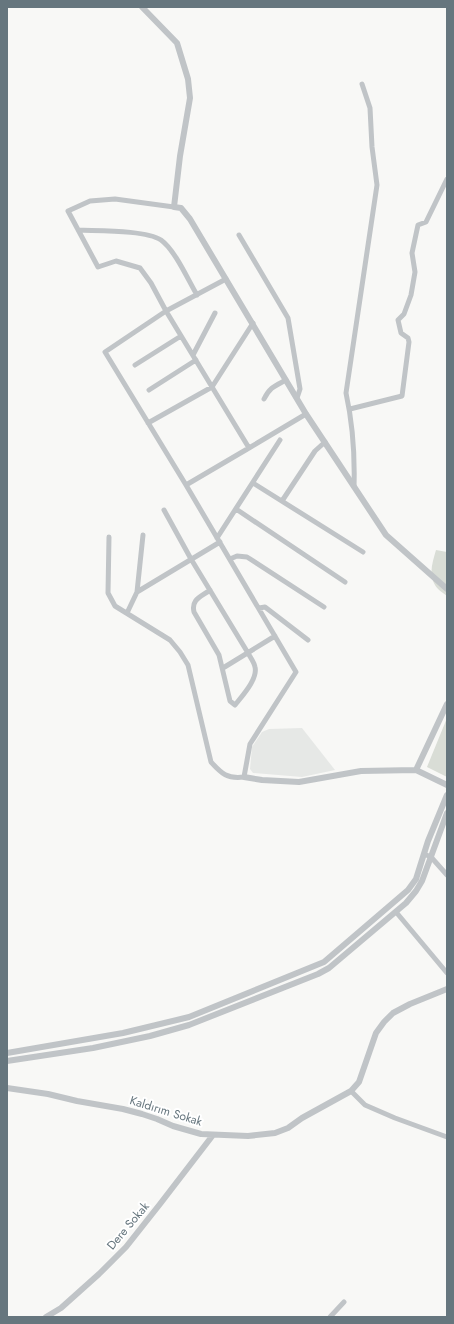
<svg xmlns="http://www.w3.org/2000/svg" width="454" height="1324" font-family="Jost,sans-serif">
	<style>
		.built { fill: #e6e8e6 }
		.green { fill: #d9ddd6 }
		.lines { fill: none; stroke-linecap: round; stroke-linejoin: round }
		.minor { stroke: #c0c4c7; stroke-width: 5 }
		.tertiary { stroke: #c0c4c7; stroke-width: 6 }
		.labels { text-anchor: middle; stroke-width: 4; stroke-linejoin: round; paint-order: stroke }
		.street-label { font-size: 12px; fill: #66767e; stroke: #fff }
	</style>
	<rect width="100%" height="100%" fill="#f8f8f6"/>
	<!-- built -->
	<path class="built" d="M302,728L335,770L302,777L253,773L250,769L252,747L262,732L269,729Z"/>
	<!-- green -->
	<path class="green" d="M436,550L447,552V596C443,593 437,589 435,585C428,574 433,561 436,550Z
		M447,718V777L427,767Z"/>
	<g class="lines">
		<!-- minor -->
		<path class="minor" d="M78,230C98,231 146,230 161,240C175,250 188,280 197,295
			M239,235L288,318L300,389L297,398
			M193,355L215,313
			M135,365L181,336
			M149,390L196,360
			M264,399C270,387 275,386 286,380
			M350,409L402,396L409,342L408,338L401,333L398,320L404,314L411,295L415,272L412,253L418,225L426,222L447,179
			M148,423L212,387L253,323
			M249,448L306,414
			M253,483L363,552
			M186,485L105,352L166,311L226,279
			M354,487C355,454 353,425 346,393L377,185L372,147L370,108L362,84
			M282,501L315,451L325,442
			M236,509L345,582
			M164,510L191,559L248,653C250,657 254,662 255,667C258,679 242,696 235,705L230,701L219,655L194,612C191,599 201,597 210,590
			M109,537L108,593L115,606L170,640L180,652L188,665L211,762C222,774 227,779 244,777L250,744L296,672L186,485L249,448L166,311L151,283L140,268L116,261L98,267L68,211L90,201L115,199L174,207
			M217,538L280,440
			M230,559L237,556L247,557L324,607
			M137,592L143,535
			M259,608L265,607L308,640
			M127,613L137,592L220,542
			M223,668L275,636
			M424,854L431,857L447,875
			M396,912L447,973
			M351,1091L365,1105L395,1118L447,1137
			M330,1317L344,1302"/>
		<!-- tertiary -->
		<path class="tertiary" d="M142,7L177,43L188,79L190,98L180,156L174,207L181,208L190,219L306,414L386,535L447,589
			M416,770L447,704
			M244,777L262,780L299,782L361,771L416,770L447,785
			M7,1053L123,1033L189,1017L324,962L408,890L416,879L428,841L447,795
			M7,1061L93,1048L150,1036L189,1025L318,974L329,968L406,903L416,891L422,881L447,813
			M7,1088L48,1094L77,1101L123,1109L142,1114L157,1119L173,1126L201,1134L248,1136L275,1133L288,1128L302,1118L351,1091L359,1082L376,1033L384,1022L393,1013L410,1004L447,989
			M46,1317L61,1308L99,1274L126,1247L160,1204L213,1135"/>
	</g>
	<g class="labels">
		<!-- street labels -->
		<g class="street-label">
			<text transform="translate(166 1111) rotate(17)" y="4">Kaldırım Sokak</text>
			<text transform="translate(128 1226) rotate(-50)" y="4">Dere Sokak</text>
		</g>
	</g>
	<!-- border -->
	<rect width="454" height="1324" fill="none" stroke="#66767e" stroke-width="16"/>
</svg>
